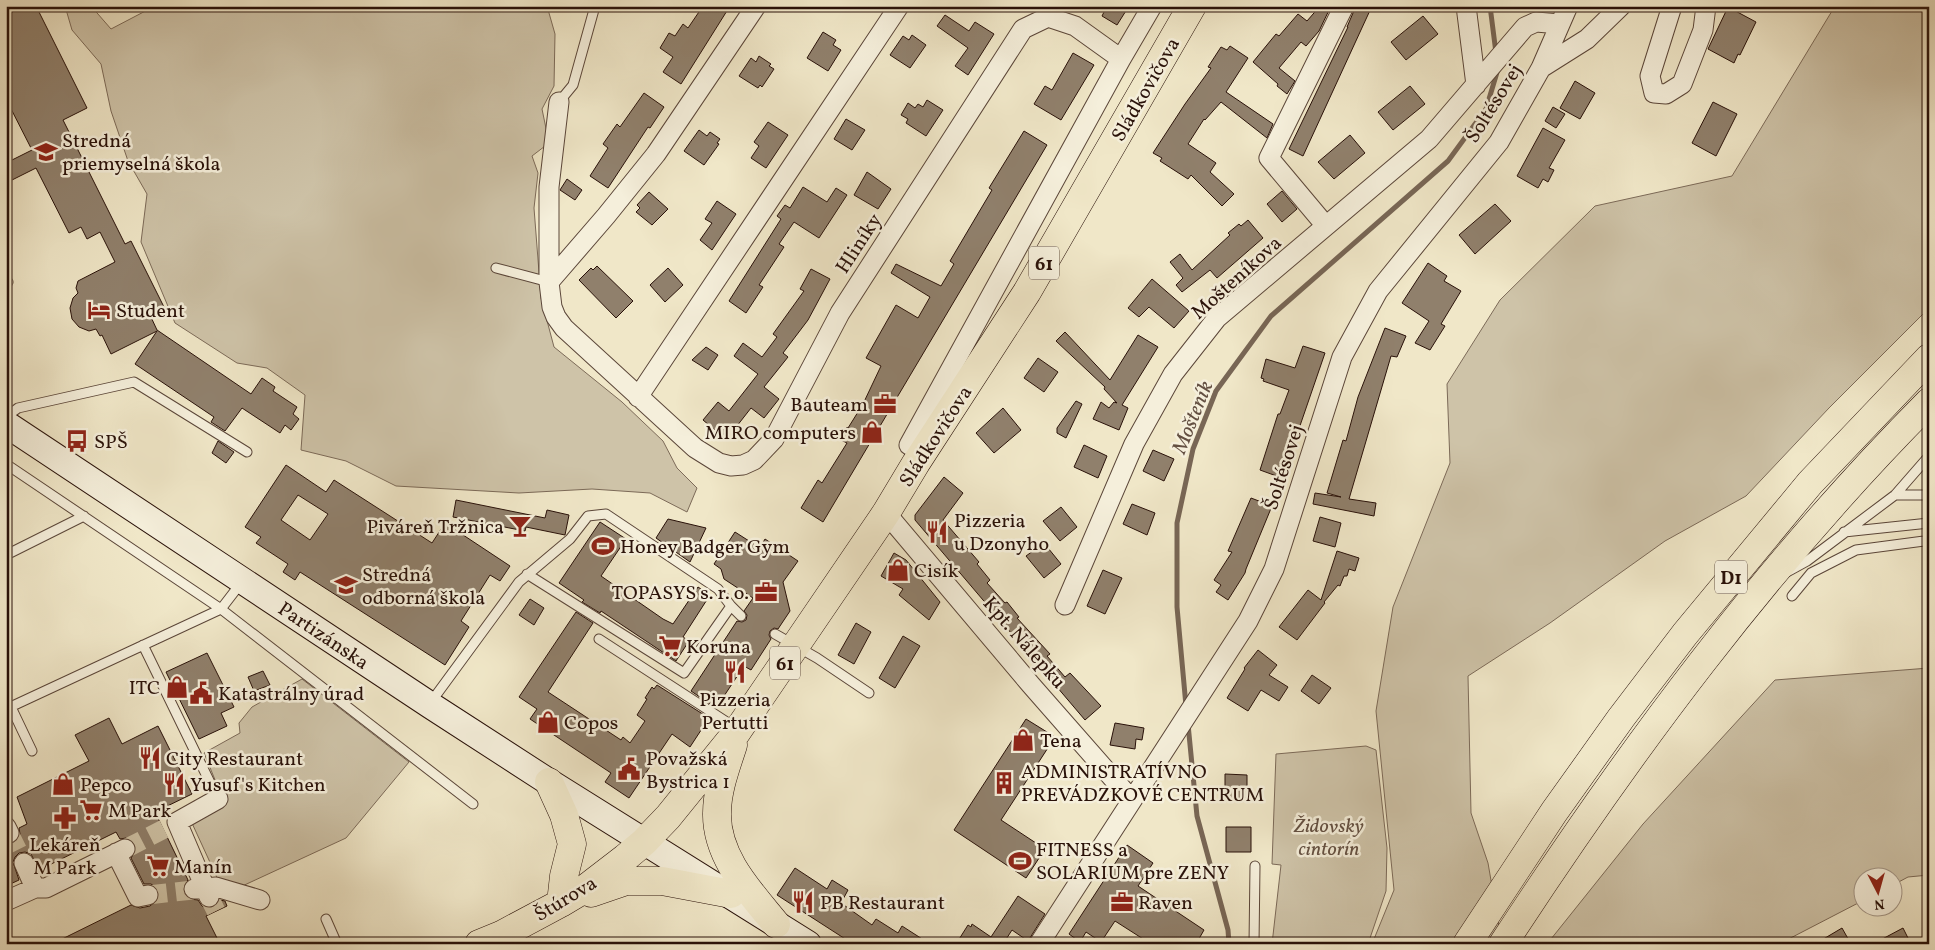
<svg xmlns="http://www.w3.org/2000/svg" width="1935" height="950" font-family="Vollkorn,serif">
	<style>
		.green { fill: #cec3a8; stroke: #7c6a58 }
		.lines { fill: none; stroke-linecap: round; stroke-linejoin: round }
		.stream { stroke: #786655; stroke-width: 5 }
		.building { fill: #90806c; stroke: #291109; fill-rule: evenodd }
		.street-tunnel { stroke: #d2c7ab; stroke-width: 19; stroke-dasharray: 19 9; stroke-linecap: butt }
		.lane-casing { stroke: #5b4639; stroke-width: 11 }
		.street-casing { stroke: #5b4639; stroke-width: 21 }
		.secondary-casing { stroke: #291109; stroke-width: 28 }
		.primary-casing { stroke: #291109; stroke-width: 29 }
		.highway-casing { stroke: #291109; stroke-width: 29 }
		.lane { stroke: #f5efdb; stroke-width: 9 }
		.street { stroke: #f5efdb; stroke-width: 19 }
		.secondary { stroke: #f5efdb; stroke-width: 26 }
		.primary { stroke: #f0e7c8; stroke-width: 28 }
		.highway { stroke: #f0e7c8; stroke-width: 28 }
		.labels { text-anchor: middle; stroke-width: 5; stroke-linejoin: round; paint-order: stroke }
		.shield { fill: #f5efdb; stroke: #665448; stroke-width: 1 }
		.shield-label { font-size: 19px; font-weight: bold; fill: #291109 }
		.street-label { font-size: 20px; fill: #291109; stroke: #f5efdb }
		.poi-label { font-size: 20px; fill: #291109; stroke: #f5efdb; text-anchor: start }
		.park-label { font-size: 20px; font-style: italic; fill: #634f41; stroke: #f5efdb }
		.water-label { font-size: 21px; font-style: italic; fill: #645042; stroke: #f5efdb }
	</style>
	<rect width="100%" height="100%" fill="#f0e7c8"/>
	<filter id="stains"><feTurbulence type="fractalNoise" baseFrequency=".004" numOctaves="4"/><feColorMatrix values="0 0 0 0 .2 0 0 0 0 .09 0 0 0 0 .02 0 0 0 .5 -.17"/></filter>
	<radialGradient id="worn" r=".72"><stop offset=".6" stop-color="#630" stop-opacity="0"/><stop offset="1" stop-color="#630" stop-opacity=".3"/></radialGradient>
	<!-- green -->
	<path class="green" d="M65,6H91L111,29L155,6H547L555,34L554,86L542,109L549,143L532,156L538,173L534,208L541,298L554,347L622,402L663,441L677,468L697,488L687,512L650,493L592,489L519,493L396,486L346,461L301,450L305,395L267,368L237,363L175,323L141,242L147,194L128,161L111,111L101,64L72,30Z
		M1835,6H1929V308L1829,408L1746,496L1665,541L1550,623L1468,676L1471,813L1488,863L1502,944H1372L1394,890L1376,711L1393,607L1450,463L1447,384L1500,300L1595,206L1732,176Z
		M1929,668V875L1908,877L1893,885L1892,878H1862V901L1779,944H1547L1643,824L1775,680Z
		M302,679L409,762L346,838L238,888L220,884L191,821L225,804L204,753L240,733L239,723L252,707Z
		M1366,746L1376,750L1387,848L1386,891L1368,944H1272L1281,865L1272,864L1276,754Z"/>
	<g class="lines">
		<!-- stream -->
		<path class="stream" d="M1490,6L1496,53
			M1186,706L1177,607V523L1193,449L1216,391L1271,316L1448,161L1486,109L1498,69
			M1188,724L1197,816L1228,930L1229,944"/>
	</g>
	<!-- building -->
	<path class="building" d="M6,6H36L87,108L63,120L125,244L131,241L164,307L150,315L157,330L251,394L262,378L275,387L273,391L297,407L293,414L299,419L291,430L285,425L280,433L242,408L225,431L211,422L214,417L135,364L157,331L111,354L102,335L100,336L96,329L89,331L79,327L72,319L70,308L73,298L78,293L76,288L78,281L115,262L100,232L87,239L81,227L69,233L36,168L6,183V163L32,150L6,99Z
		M703,6H730L681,84L663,72L673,57L660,48L669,33L675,36L683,24L688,28Z
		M1107,6H1129L1117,25L1102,16Z
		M1320,6H1331L1319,31L1306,46L1301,42L1279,68L1295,81L1287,94L1277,86L1278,84L1253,62L1276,34L1279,36L1298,14L1307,21Z
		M1356,6H1372L1303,156L1289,149L1348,27H1347Z
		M1728,7L1756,22L1740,55L1738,54L1734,63L1708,49Z
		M945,15L969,31L975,22L994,34L968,75L955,66L968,48L937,26Z
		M1423,16L1438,34L1406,60L1391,42Z
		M823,32L836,40L833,45L841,50L828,71L807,58Z
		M912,35L926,45L910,68L890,55L903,36L909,40Z
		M1230,46L1248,58L1226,92L1273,124L1267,138L1221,102L1205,120L1204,119L1188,144L1216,163L1210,172L1234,194L1222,206L1191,175L1188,179L1160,161L1162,158L1153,153L1185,104L1211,68L1208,67L1221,47L1227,50Z
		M1073,53L1094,65L1061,120L1034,104L1045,86L1052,90Z
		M759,56L771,64L769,66L774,69L762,87L760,85L758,88L739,76L751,58L756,62Z
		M1575,81L1595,93L1580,119L1560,108Z
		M1410,86L1425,104L1393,130L1378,112Z
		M644,93L664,107L650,128L648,127L608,188L590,176L608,148L603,144L617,124L620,127Z
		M927,100L943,110L926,136L906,123L908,119L901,115L908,103L915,108L918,104L923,107Z
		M1713,102L1737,114L1716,156L1692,143Z
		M1553,107L1565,114L1556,128L1545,121Z
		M846,119L865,130L852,150L834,139Z
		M768,122L788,135L766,168L751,158L759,146L754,142Z
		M1543,128L1565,140L1549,168L1554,170L1548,182L1543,179L1538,188L1517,176Z
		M699,130L707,136L710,132L720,139L717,143L719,144L704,165L684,151Z
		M1024,131L1047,145L823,522L801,508L818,480L822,483L847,443L839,439L847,427L848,428L863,404L881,366L866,358L896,305L918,318L930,297L891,273L896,264L941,286L954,264L950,261L992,190L989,188Z
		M1350,135L1365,153L1334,179L1318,162Z
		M867,172L891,189L878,209L854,195Z
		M567,179L582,190L575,200L560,190Z
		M803,187L827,202L836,188L847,195L819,238L794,222L779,244L784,247L759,285L763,287L746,313L729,301L781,219L777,216L785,205L790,208Z
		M1282,191L1297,209L1282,222L1267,204Z
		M649,192L668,209L652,225L636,212L640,208L637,205Z
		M717,201L736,214L712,250L700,240L712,223L705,219Z
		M1495,204L1511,221L1475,254L1459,235Z
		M1248,220L1263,238L1217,278L1210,270L1182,292L1176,285L1183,278L1170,262L1180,254L1192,270L1230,235L1228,233L1239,224L1241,226Z
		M1428,263L1447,276L1444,281L1461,291L1441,324L1445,326L1430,350L1415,343L1429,321L1402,303Z
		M597,266L633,301L616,318L579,280L591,268L593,270Z
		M668,268L683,285L665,302L650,285Z
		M811,269L830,279L808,320L783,353L788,357L764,387L779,399L764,418L751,408L733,431L729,427L722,436L703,420L718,402L729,411L758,374L734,356L743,343L762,357L777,337L773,334L804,291L800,289Z
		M1152,279L1189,311L1174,328L1149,307L1139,317L1128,308Z
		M1385,328L1406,336L1397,357L1391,356L1349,499L1376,503L1374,516L1313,504L1315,493L1341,497L1327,493L1343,440L1346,441L1358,397Z
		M1065,332L1110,380L1138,335L1158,347L1122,405L1128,408L1119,430L1093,419L1101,402L1109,408L1114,402L1117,403L1104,389L1105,387L1056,341Z
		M1303,346L1325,353L1282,478L1260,470L1278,414H1280L1289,390L1263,381L1264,379L1261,378L1266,359L1295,368Z
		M706,347L718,355L708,370L692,360Z
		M1038,358L1058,372L1044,392L1024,378Z
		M1076,401L1082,404L1066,438L1057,433V428Z
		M1003,408L1021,430L994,453L976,433Z
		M218,441L234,452L226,463L212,453Z
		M1084,445L1107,456L1098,478L1074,467Z
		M1153,450L1174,459L1164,481L1143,471Z
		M286,465L326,492L334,480L432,543L445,523L510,566L500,581L490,575L461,621L469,627L445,665L300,572L295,580L283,572L288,564L256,543L261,537L245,527ZM298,495L328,514L310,540L281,520Z
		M944,477L963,493L943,520L979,562L977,564L990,580L987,583L1005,603L1007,602L1019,617L1017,618L1050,654L1047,656L1065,677L1070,673L1101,706L1085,720L915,520V515Z
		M1251,498L1272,506L1246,569L1245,573L1228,600L1216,592L1221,585L1214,580L1232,552L1228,551Z
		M456,500L545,518L547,510L569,515L565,535L526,527L525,531L453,517Z
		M1132,504L1155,513L1147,535L1123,524Z
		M1061,507L1077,527L1060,541L1043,521Z
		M1320,517L1341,523L1335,547L1313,541Z
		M668,519L706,528L690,562L656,538Z
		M600,522L626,539L601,576L663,619L673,624L698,587L710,595L683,637L689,641L676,661L601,611L600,613L582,602L584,600L559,583Z
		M735,532L760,548L765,539L798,561L783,582L790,611L778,629L774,628L770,631L769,635L771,639L751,670L744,666L716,708L691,691L737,621L742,622L746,620L747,615L744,611L753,598L724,579L721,569L714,564Z
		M1044,543L1061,564L1044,578L1026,556Z
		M1337,551L1359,558L1355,571L1349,569L1347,576H1344L1340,586L1338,585L1324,602L1325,603L1297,640L1279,627L1308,590L1321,600Z
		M894,553L906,560L940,602L929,620L899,595L903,589L881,576Z
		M1103,570L1122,578L1105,614L1087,606Z
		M530,599L544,608L534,625L519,615Z
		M576,612L593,623L548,692L621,740L623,737L630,743L645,721L637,715L647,699L645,698L652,687L654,689L657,685L709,718L690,747L672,734L629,798L605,782L611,773L530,719L537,709L519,697Z
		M856,623L871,632L854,664L838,655Z
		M903,636L920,646L895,688L879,678Z
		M1258,650L1277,665L1269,675L1288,687L1279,701L1261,690L1248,711L1227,698L1245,669L1244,668Z
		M207,653L234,707L221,713L227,726L199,739L166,672Z
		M263,671L270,685L254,691L248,677Z
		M1312,675L1331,688L1319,704L1301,691Z
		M109,718L122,744L158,726L192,794L155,812L188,880L184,885L183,890L185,896L190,899L198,900L202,906L207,908L214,907L220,900L225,901L227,906L206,916L220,944H52L131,905L140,908L150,906L158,899L159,893L157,888L151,884H144L131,858L136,850L135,844L126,838L120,839L116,832L39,870L31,854L25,852L19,853L15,857L13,862L19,880L6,886V844L14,843L18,840L20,834L19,828L27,824L17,797L89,761L75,735Z
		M1026,719L1055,737L1001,820L1045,849L1026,878L954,830Z
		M1115,723L1144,728L1142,740L1136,739L1135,749L1110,745Z
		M1225,774L1247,775V798H1225Z
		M1226,827H1251V852H1226Z
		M1127,845L1153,863L1138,886L1204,930L1196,944H1151L1115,921L1101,942L1086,932L1080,942L1069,934Z
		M795,868L827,889L832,880L848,890L841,903L872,925L876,919L898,933L902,926L930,944H853L777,895Z
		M1018,896L1045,914L1028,941L1012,930L1003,944H956L968,925L971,927L972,924L991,937Z
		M1842,928L1851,944H1815Z
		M1903,928L1911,944H1873Z"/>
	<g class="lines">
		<!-- street-tunnel -->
		<path class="street-tunnel" d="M9,833L24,863
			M125,849L164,829
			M148,895L193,890
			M209,897L216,911"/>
		<defs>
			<path id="lane" d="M559,102L573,85L595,6
				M496,268L549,282
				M6,283L8,282
				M6,417L18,408L134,382L247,452
				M6,464L221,609L473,804
				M1895,495H1929
				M1844,532L1929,523
				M6,555L84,516
				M1787,572L1807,561L1895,495L1929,456
				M1792,596L1811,573L1856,550L1924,541L1929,539
				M731,606L741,616
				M775,634L817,658L869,693
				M599,639L736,728
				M143,645L218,799
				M431,702L519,582L570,539L588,516L606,514L718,589L731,606L684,673L527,574
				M11,707L32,751
				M6,709L221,609L241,583
				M326,919L337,944
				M1254,944L1255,866"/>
			<path id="street" d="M1466,6L1476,85
				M1672,6L1650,76L1654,93L1666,94L1682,84L1703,30L1706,6
				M1541,68L1587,39L1621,6
				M559,102L549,187V282L552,307L556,317L564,328L695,448L719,463L731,466L743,465L754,460L774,439L840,313L1023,29L1048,17L1075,26L1121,59
				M1326,226L1269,158L1344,6
				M549,282L606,216L656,154L756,6
				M638,397L899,6
				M909,445L1121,59L1152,6
				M886,513L1031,685L1131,799
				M1065,605L1134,444L1173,374L1217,318L1429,139L1525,27L1536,22L1560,24
				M6,827L9,833
				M116,853L138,897L148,895
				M24,863L35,888
				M194,889L216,887L260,900
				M209,897L177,822L218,799
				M6,901L35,888H46L125,849
				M1039,944L1248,621L1274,569L1342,357L1378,291L1499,142L1541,68L1568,6"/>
			<path id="secondary" d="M6,424L430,705L549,782L808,944"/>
			<path id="primary" d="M733,745C726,767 717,790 717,813C716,857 750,892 776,924
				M549,782L564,815L572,844L564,876L561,903
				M591,893L626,881H662L731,894
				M479,944L501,935L561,903L586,888L625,858L644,842L668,817L736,733L886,513L916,463L1027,292L1192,6"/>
			<path id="highway" d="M1467,944L1554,812L1621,718L1685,634L1810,483L1929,358
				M1503,944C1629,751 1766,566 1929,402"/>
		</defs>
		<!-- lane casing -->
		<use href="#lane" class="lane-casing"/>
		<!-- street casing -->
		<use href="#street" class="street-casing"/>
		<!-- secondary casing -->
		<use href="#secondary" class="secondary-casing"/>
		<!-- primary casing -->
		<use href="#primary" class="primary-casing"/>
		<!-- highway casing -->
		<use href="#highway" class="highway-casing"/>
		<!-- lane -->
		<use href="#lane" class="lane"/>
		<!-- street -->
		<use href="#street" class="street"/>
		<!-- secondary -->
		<use href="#secondary" class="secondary"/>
		<!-- primary -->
		<use href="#primary" class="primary"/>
		<!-- highway -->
		<use href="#highway" class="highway"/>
	</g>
	<!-- icons -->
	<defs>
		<symbol id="school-bare" viewBox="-9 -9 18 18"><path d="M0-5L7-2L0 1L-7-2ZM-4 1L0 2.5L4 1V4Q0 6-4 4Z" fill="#8f2418" stroke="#f5efdb" stroke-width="2.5" paint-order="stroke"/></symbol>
		<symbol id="hotel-bare" viewBox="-9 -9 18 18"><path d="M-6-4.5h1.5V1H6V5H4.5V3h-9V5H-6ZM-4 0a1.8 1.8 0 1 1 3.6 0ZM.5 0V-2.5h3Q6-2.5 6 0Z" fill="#8f2418" stroke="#f5efdb" stroke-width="2.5" paint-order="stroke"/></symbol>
		<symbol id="office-bare" viewBox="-9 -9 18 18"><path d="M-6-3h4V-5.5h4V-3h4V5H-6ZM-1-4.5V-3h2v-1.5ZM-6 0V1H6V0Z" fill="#8f2418" stroke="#f5efdb" stroke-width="2.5" paint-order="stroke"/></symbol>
		<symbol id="shop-bare" viewBox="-9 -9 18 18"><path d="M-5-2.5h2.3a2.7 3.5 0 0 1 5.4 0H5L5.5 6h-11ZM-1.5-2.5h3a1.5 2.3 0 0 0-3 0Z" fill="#8f2418" stroke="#f5efdb" stroke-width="2.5" paint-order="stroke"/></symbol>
		<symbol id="bus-bare" viewBox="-9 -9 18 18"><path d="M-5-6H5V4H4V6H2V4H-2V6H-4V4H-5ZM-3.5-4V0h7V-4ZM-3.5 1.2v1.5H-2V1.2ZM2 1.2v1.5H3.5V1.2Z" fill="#8f2418" stroke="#f5efdb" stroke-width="2.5" paint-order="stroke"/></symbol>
		<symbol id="bar-bare" viewBox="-9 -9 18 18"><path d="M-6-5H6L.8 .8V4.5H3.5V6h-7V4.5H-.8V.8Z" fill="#8f2418" stroke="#f5efdb" stroke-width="2.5" paint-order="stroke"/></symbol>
		<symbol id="restaurant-bare" viewBox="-9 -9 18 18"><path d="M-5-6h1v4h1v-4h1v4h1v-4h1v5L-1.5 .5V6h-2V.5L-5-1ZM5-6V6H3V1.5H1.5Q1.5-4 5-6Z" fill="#8f2418" stroke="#f5efdb" stroke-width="2.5" paint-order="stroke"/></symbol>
		<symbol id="stadium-bare" viewBox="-9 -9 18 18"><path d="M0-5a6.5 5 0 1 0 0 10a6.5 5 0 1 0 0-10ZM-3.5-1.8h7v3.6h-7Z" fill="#8f2418" stroke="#f5efdb" stroke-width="2.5" paint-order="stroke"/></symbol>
		<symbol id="supermarket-bare" viewBox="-9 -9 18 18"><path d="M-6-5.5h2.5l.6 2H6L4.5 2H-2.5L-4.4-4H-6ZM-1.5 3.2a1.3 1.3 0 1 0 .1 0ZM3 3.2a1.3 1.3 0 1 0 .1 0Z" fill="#8f2418" stroke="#f5efdb" stroke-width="2.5" paint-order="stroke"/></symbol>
		<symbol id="civic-bare" viewBox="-9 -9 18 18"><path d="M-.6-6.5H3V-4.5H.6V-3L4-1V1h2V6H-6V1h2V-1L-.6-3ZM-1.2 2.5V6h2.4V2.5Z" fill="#8f2418" stroke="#f5efdb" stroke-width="2.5" paint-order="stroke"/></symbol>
		<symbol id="building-bare" viewBox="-9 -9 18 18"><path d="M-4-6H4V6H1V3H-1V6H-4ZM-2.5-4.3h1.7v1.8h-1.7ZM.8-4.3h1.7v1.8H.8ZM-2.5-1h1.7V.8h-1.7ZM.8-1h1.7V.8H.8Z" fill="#8f2418" stroke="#f5efdb" stroke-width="2.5" paint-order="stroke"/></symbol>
		<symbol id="pharmacy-bare" viewBox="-9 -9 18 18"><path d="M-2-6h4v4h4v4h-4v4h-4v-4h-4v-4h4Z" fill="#8f2418" stroke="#f5efdb" stroke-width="2.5" paint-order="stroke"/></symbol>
	</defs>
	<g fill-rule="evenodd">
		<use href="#school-bare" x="30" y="136" width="32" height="32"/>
		<use href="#hotel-bare" x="83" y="294" width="32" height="32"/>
		<use href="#office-bare" x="869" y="388" width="32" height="32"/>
		<use href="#shop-bare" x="856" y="416" width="32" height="32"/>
		<use href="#bus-bare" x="61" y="425" width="32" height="32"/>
		<use href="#bar-bare" x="504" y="510" width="32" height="32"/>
		<use href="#restaurant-bare" x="921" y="516" width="32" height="32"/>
		<use href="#stadium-bare" x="587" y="530" width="32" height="32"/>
		<use href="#shop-bare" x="882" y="554" width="32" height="32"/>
		<use href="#school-bare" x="330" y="569" width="32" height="32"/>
		<use href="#office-bare" x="750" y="576" width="32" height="32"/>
		<use href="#supermarket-bare" x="654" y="630" width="32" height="32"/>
		<use href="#restaurant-bare" x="719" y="656" width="32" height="32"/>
		<use href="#shop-bare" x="161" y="671" width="32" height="32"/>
		<use href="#civic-bare" x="185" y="677" width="32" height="32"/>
		<use href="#shop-bare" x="532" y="706" width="32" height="32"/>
		<use href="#shop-bare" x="1007" y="724" width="32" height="32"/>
		<use href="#restaurant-bare" x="134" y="742" width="32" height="32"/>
		<use href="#civic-bare" x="613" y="753" width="32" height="32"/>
		<use href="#building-bare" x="988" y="767" width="32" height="32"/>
		<use href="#shop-bare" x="47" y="768" width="32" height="32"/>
		<use href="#restaurant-bare" x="158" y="768" width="32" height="32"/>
		<use href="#supermarket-bare" x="75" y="794" width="32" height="32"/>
		<use href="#pharmacy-bare" x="49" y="802" width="32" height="32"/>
		<use href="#stadium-bare" x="1004" y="845" width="32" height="32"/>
		<use href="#supermarket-bare" x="142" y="850" width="32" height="32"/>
		<use href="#restaurant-bare" x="787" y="886" width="32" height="32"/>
		<use href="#office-bare" x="1106" y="886" width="32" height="32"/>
	</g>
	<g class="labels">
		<!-- shield labels -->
		<g class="shield">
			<rect x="1029" y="246.5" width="30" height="33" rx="4"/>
			<rect x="1715" y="560.5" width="32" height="33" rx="4"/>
			<rect x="770" y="646.5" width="30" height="33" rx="4"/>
		</g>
		<g class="shield-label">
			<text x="1044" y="270">61</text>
			<text x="1731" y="584">D1</text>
			<text x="785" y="670">61</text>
		</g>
		<!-- street labels -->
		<g class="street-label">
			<text transform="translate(1145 89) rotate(-60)" y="7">Sládkovičova</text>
			<text transform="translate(1493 103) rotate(-58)" y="7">Šoltésovej</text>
			<text transform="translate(858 243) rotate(-57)" y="7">Hliníky</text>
			<text transform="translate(1236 277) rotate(-42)" y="7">Mošteníkova</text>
			<text transform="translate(935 436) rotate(-57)" y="7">Sládkovičova</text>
			<text transform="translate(1283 467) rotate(-72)" y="7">Šoltésovej</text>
			<text transform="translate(324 635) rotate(34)" y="7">Partizánska</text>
			<text transform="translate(1025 642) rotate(49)" y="7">Kpt. Nálepku</text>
			<text transform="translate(565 898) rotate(-31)" y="7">Štúrova</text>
		</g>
		<!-- poi labels -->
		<g class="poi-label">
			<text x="62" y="147">Stredná<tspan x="62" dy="23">priemyselná škola</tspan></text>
			<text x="116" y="317">Student</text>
			<text x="868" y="411" text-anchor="end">Bauteam</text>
			<text x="856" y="439" text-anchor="end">MIRO computers</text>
			<text x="94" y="448">SPŠ</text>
			<text x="954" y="527">Pizzeria<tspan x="954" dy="23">u Dzonyho</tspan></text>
			<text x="504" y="533" text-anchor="end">Piváreň Tržnica</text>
			<text x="620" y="553">Honey Badger Gym</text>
			<text x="914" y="577">Cisík</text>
			<text x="362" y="581">Stredná<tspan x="362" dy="23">odborná škola</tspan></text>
			<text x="749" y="599" text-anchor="end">TOPASYS s. r. o.</text>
			<text x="686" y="653">Koruna</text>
			<text x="160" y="694" text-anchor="end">ITC</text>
			<text x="218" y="700">Katastrálny úrad</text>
			<text x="735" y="706" text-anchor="middle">Pizzeria<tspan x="735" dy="23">Pertutti</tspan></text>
			<text x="564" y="729">Copos</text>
			<text x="1040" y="747">Tena</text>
			<text x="166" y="765">City Restaurant</text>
			<text x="646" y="765">Považská<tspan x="646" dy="23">Bystrica 1</tspan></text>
			<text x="1021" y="778">ADMINISTRATÍVNO<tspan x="1021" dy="23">PREVÁDZKOVÉ CENTRUM</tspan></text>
			<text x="80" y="791">Pepco</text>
			<text x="190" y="791">Yusuf's Kitchen</text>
			<text x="108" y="817">M Park</text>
			<text x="65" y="851" text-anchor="middle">Lekáreň<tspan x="65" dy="23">M Park</tspan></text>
			<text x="1036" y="856">FITNESS a<tspan x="1036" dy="23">SOLARIUM pre ZENY</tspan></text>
			<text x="174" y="873">Manín</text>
			<text x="820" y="909">PB Restaurant</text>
			<text x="1138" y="909">Raven</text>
		</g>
		<!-- park labels -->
		<g class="park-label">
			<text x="1329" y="832">Židovský<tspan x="1329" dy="23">cintorín</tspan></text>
		</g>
		<!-- water labels -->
		<g class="water-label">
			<text transform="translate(1192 417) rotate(-68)" y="7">Mošteník</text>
		</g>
	</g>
	<!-- margin -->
	<rect width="1935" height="950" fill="none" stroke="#f0e7c8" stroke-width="25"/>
	<rect x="8" y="8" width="1920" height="935" fill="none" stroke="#291109" stroke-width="2.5"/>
	<rect x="12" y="12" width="1910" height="925" fill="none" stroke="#291109"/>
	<!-- north arrow -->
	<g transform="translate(1878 892) rotate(174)"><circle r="24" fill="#f5efdb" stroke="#a39687"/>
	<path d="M0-4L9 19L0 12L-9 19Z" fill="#8f2418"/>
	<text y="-8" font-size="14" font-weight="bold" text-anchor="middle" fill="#291109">N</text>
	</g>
	<rect width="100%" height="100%" filter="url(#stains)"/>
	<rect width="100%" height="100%" fill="url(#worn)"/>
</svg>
